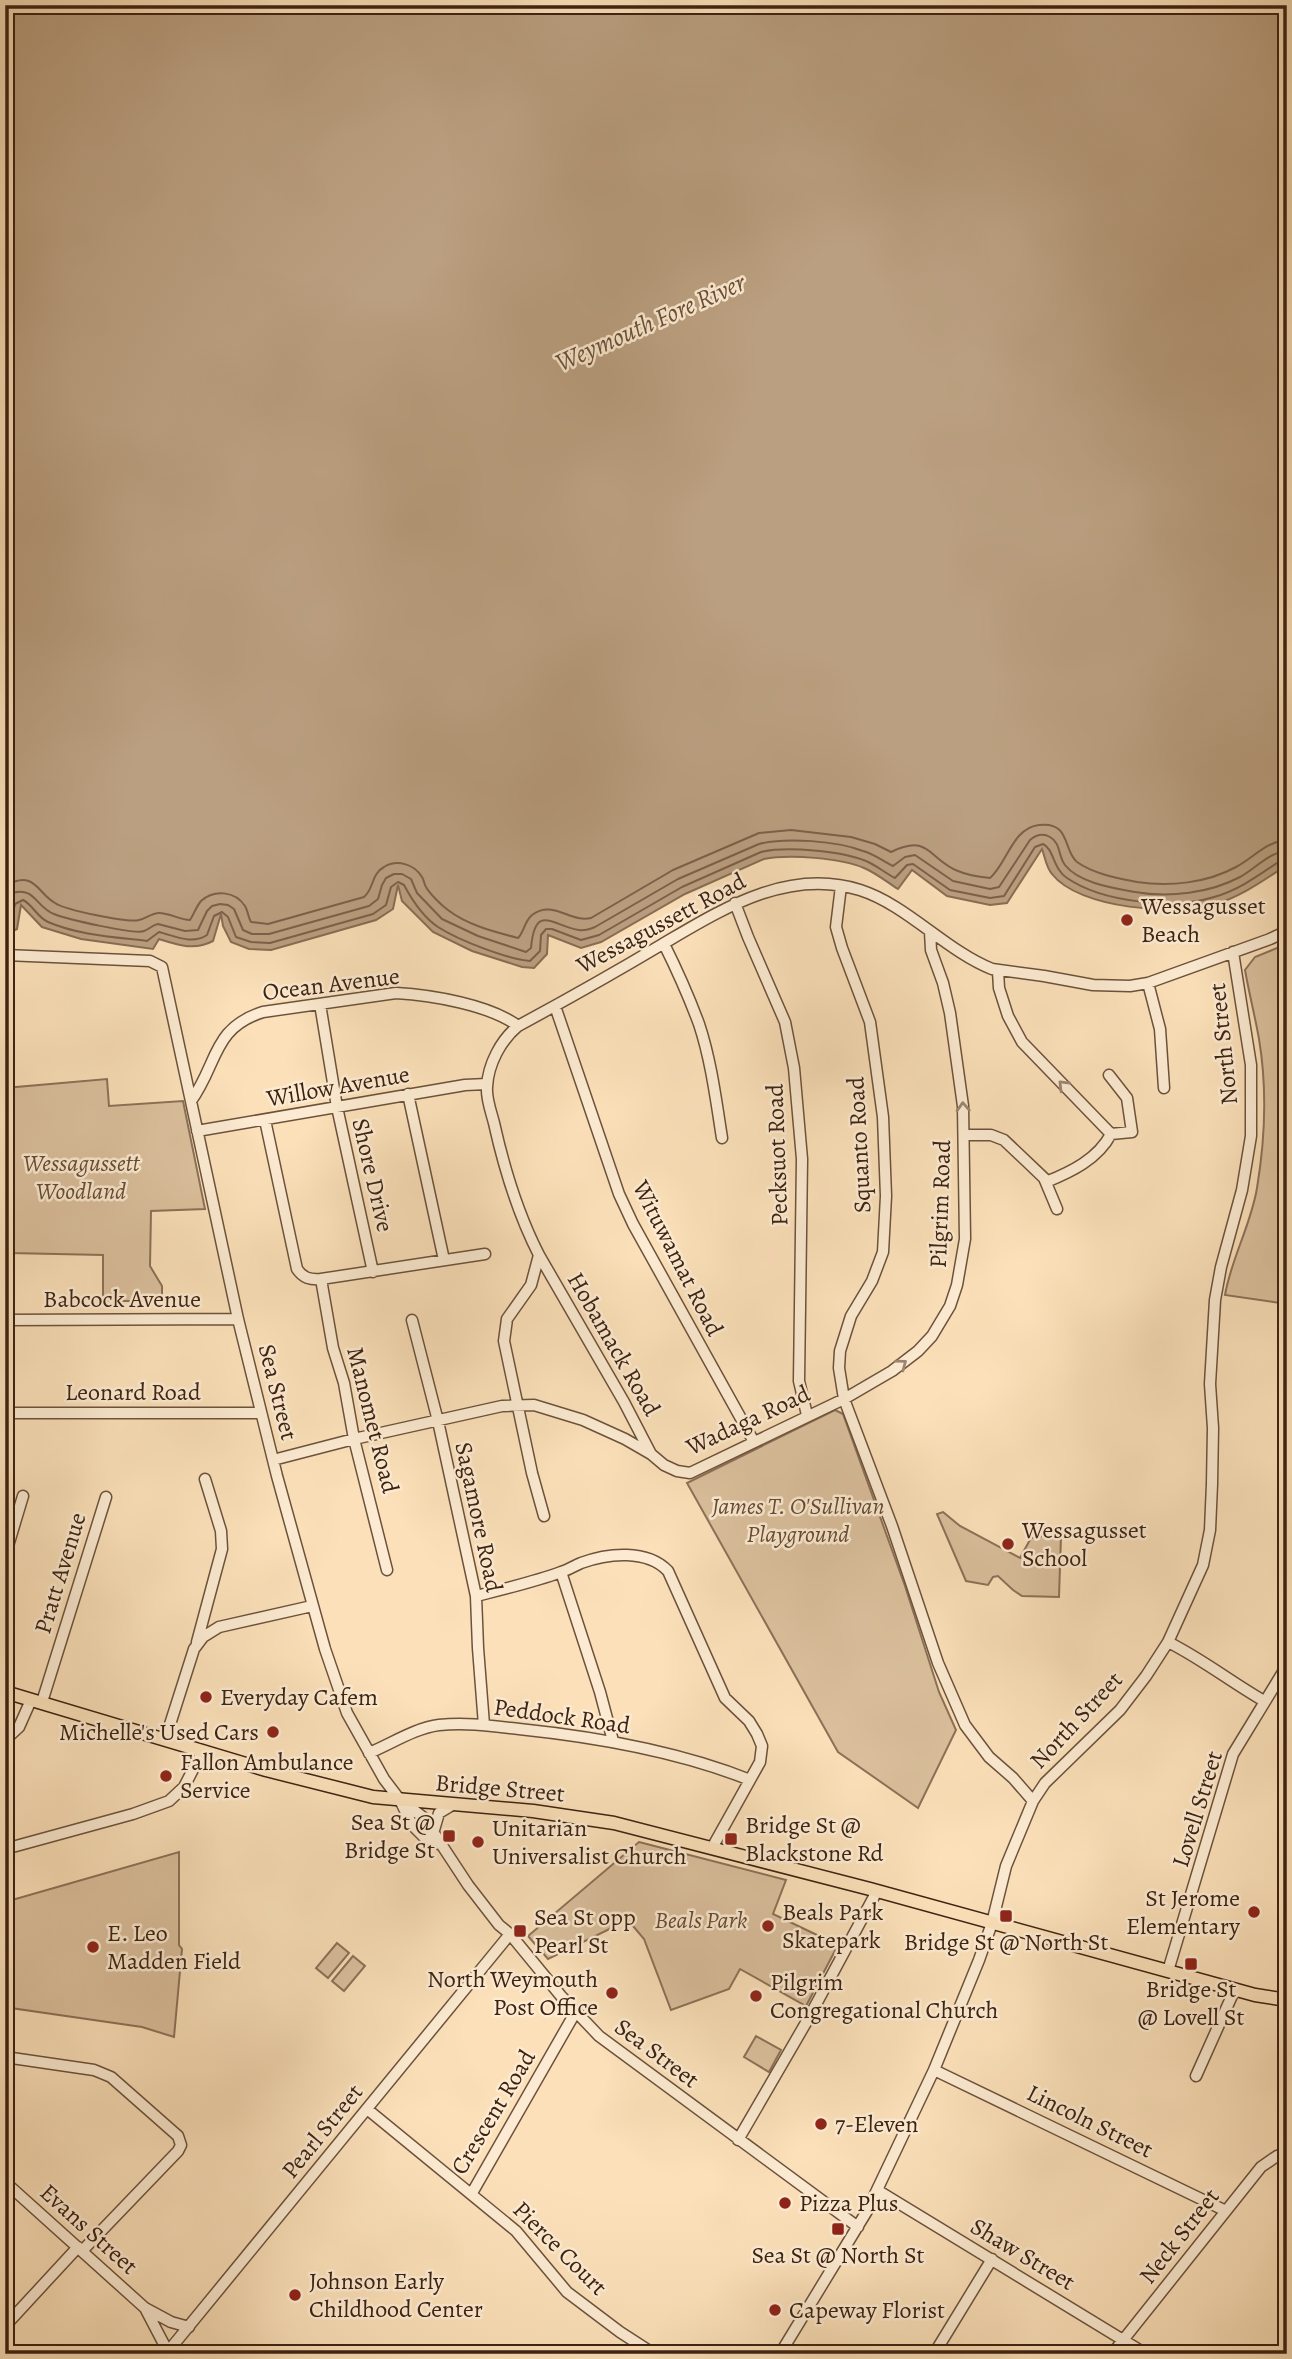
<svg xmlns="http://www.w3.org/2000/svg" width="1292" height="2359" font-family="Alegreya,serif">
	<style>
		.green { fill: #dbc09d; stroke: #8c7158; stroke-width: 2 }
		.water { fill: #ba9f80; stroke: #886d54; stroke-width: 2 }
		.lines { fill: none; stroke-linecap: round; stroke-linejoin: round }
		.shore { stroke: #7c6049; stroke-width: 2 }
		.minor-casing { stroke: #6c523c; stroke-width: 13 }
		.major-casing { stroke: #3d2212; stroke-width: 15 }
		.minor { stroke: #fcebd2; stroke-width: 10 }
		.major { stroke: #fbe0b9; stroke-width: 12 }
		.oneway { stroke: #9c8672 }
		.poi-dot { fill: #8f2418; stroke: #fcebd2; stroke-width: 2.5 }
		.labels { text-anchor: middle; stroke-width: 5; stroke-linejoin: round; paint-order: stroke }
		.poi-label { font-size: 24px; fill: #3d2212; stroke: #fcebd2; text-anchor: start }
		.street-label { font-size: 24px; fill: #3d2212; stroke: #fcebd2 }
		.park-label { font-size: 24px; font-style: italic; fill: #644a35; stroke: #fcebd2 }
		.water-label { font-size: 26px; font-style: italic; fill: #694e38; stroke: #fcebd2 }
	</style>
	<rect width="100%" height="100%" fill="#fbe0b9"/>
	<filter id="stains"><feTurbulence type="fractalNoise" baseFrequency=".00286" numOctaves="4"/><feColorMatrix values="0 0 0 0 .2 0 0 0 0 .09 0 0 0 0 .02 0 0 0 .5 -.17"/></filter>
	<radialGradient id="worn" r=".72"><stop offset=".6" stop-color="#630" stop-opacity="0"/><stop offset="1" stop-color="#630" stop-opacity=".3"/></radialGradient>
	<!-- green -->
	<path class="green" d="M1287,944V1304L1225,1295C1231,1259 1251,1225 1257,1188C1265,1140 1267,1087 1259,1039C1255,1016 1249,993 1245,970L1255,957Z
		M107,1079L109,1106L183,1101L205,1209L151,1211L150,1266L162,1286V1301H103V1255L10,1253L5,1178V1088Z
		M835,1410L843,1414L905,1586L939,1692L956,1730L918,1808L838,1752L687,1483Z
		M943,1512L960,1526L1020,1558L1031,1538L1048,1535L1052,1530L1061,1536L1059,1597L1022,1596L1013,1590L998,1576L993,1577L988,1585L966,1581L937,1514Z
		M639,1842L786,1880L773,1914L838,1945L806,2006L740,1969L729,1989L671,2010L644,1939L628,1920L548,1959L528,1936Z
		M179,1852V1945L182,1949L174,2037L142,2027L11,2008L5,1987V1902Z
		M337,1943L349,1953L328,1978L316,1968Z
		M353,1956L365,1966L344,1991L332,1981Z
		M756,2036L781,2050L769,2072L744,2057Z"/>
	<!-- water -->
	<path class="water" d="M5,5H1287V865C1264,880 1242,896 1216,904C1176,916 1079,909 1052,874C1046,867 1045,857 1042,849L1007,903L990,905L947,896L912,870L898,889C887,882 876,873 864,868C841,858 789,854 764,859L685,894L601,942L581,948L548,935L547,954L534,968L522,967L472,951L433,932L402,901L398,885L393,909L376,920L271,950L249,949L231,942L223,926L221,914L213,941C194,951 178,945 159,939L153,949L81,939L42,927L21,905L17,929L5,935Z"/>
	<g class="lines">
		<!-- shore -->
		<path class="shore" d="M5,886C35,869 37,893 55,903C65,910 128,923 139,920C146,919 151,913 159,913C170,913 180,920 190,920C194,914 196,907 201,901C214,889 235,891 245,906C248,911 248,917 251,922L268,924L364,897C374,889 371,874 384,867C397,859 414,864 422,877C424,880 424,884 426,887C430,894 441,905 448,910C467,925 495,932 518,938C524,932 524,922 532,915C553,899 570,923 591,918L673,870L759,833L791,830L851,837L875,844L891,852C930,833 928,859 958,871C967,875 980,877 990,878C1007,864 1012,828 1039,825C1071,821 1063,851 1077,862C1094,874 1117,878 1137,882C1169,887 1207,883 1236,867C1253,858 1267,841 1287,840
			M5,903L13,893C34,886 37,908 54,914C66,919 135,935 144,931C150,929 152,925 158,924L185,931L198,930L207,911L212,906L220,904L228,905L234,909L243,930L252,934H269L369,906L378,899L382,885L386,878L394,874H402L411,879L417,893L442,919L478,936L526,952L531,948C535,902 553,926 579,930C584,931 590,929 595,927L678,879L759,844C786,837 837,841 863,851C874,854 883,861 893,866L905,857L915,855L953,881L990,889L999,887L1030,840C1036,835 1043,833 1050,837C1061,843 1058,856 1065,865C1079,883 1113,888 1135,892C1169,898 1210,893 1240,877C1255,869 1269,852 1287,851
			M5,927L10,924L15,904L23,900C33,905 37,917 48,922C78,935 114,937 147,941L159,932C175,936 192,945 207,935L214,916L222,912L228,917L236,937L251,942L270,943L373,914L386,905L391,887L398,882L404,885C412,900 423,917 438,927C458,940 507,959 530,961L540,951L541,935L546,929H552L581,940L599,935L682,887L761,852C787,846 841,851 866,861C876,865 885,873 895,878L907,865L913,864L950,890L990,898L1004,896L1035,847L1043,844C1054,849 1053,869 1067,878C1102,902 1173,910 1214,897C1239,890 1259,875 1280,861L1287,859"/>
		<defs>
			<path id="minor" d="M841,886L836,927L842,948L870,1022L883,1117L886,1196L883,1252L872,1281L851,1316L840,1351L839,1368L844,1399L892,1526L938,1663L965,1725L989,1757L1013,1778L1033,1801
				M735,903L748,937L785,1022L794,1068L802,1159L799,1381L807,1415
				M664,944C677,970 689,997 699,1024C711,1060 716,1100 722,1138
				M5,955L150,961L162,967L238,1319L277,1476L325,1649L347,1713L384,1779L400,1800L412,1825L424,1837L439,1844
				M998,971L999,988L1008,1016L1022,1042L1111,1134
				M1148,983L1160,1029L1164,1088
				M320,1004L337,1107L373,1272
				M555,1006L619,1194L633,1224L754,1442
				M1109,1075L1127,1098L1132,1132L1111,1134
				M408,1094L444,1260
				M191,1101C218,1064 212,1028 263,1012L396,993C432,995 490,1005 518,1026
				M265,1120L297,1269C303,1278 310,1280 321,1279L485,1254
				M197,1131L465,1085L487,1084
				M964,1135H991L1004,1140L1044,1178L1057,1209
				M1046,1182C1071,1172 1098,1159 1111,1134
				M539,1255L624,1402L651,1454
				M321,1279L333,1348L344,1383L354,1439L387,1570
				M5,1320L238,1319
				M412,1320L438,1421L476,1596L478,1648L484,1725
				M5,1413H261
				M273,1460L354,1439L502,1406L534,1405L583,1420L625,1439L651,1454L664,1465L677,1471L690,1473L844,1399L892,1371L918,1351L932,1336L950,1306L957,1285L965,1239L963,1106L950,1013L943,983L931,950L930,932
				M544,1516L532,1473L504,1341L507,1319L531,1285L539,1255C518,1214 504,1168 494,1123C491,1111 486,1099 487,1087C488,1064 501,1040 518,1026C566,1000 614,973 661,945C721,910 787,867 860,890C907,905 945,950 992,969L1044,976L1093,985L1130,986L1148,983L1270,939L1287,931
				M5,1556L23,1496
				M561,1572L600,1692L613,1741
				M476,1596C504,1589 534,1582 561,1572C568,1570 574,1566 581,1563C608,1553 647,1549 668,1571L725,1698L749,1721L757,1734L762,1746L760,1762L712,1848
				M197,1642L222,1549L221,1531L205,1479
				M1168,1642C1202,1659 1231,1682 1264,1701
				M42,1702L106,1497
				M5,1740L19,1727L31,1700
				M165,1740L194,1649L203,1637L219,1627L312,1606
				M369,1753C391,1744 415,1728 439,1725C466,1722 493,1726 519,1729C596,1737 678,1751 750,1780
				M402,1801L424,1818L468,1885L499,1925L510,1934L561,1996L599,2036L858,2227
				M434,1830L439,1813L454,1804
				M5,1849L133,1814L169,1801L184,1787L202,1752
				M1168,1971L1233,1754L1283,1672L1287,1674
				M5,2057L94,2070L111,2077L178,2136L181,2145L178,2151L82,2251
				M934,2070L1226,2211
				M1196,2076L1235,1989
				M367,2109L516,2231L567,2292L620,2332L654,2354
				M738,2140L807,2021L877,1891
				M5,2182L145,2308L171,2322L189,2327
				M877,2190L1146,2354
				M472,2193L575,2013
				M145,2308L168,2352
				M5,2326L78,2247
				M166,2354L510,1934
				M780,2354L867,2211L934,2070L979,1960L992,1923L1006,1866L1033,1801L1045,1783L1120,1710L1146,1676L1168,1642L1203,1565L1210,1530L1212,1484L1213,1428L1210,1384L1215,1300L1221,1267L1242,1190L1251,1136V1065L1233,952
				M934,2354L992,2259
				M1112,2354L1261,2167L1277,2156L1287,2153"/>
			<path id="major" d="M5,1692L266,1770L373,1797L533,1811L614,1823L870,1889L1255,1995L1287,2000"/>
		</defs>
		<!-- minor casing -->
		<use href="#minor" class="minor-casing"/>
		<!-- major casing -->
		<use href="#major" class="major-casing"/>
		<!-- minor -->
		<use href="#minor" class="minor"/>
		<!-- major -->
		<use href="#major" class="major"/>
	</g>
	<!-- one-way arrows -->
	<defs><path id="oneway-chevron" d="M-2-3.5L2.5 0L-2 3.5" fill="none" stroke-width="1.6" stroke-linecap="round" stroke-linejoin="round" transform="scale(1.75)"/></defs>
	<g class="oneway">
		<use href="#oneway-chevron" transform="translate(1063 1085) rotate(-135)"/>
		<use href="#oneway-chevron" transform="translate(963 1107) rotate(-93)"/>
		<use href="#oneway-chevron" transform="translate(902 1364) rotate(-37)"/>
	</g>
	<!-- markers -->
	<g class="poi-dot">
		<circle cx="1127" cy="920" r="7"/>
		<circle cx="1008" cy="1544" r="7"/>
		<circle cx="206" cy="1697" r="7"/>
		<circle cx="273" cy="1732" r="7"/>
		<circle cx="166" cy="1776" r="7"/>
		<rect x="442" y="1829" width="14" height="14" rx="3.5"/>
		<rect x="724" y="1832" width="14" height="14" rx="3.5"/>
		<circle cx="478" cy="1842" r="7"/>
		<circle cx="1254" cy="1912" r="7"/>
		<rect x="999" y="1909" width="14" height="14" rx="3.5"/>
		<circle cx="768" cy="1926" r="7"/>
		<rect x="513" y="1924" width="14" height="14" rx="3.5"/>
		<circle cx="93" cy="1947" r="7"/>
		<rect x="1184" y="1957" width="14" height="14" rx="3.5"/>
		<circle cx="612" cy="1993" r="7"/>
		<circle cx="756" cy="1996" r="7"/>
		<circle cx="821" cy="2124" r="7"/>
		<circle cx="785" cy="2203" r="7"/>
		<rect x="831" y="2222" width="14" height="14" rx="3.5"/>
		<circle cx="295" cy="2295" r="7"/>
		<circle cx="775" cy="2310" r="7"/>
	</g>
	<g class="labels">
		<!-- poi labels -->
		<g class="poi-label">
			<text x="1141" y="914">Wessagusset<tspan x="1141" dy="28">Beach</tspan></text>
			<text x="1022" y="1538">Wessagusset<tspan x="1022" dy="28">School</tspan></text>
			<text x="220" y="1705">Everyday Cafem</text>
			<text x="259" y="1740" text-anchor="end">Michelle's Used Cars</text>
			<text x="180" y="1770">Fallon Ambulance<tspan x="180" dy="28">Service</tspan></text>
			<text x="435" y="1830" text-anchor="end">Sea St @<tspan x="435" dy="28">Bridge St</tspan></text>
			<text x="745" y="1833">Bridge St @<tspan x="745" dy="28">Blackstone Rd</tspan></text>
			<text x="492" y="1836">Unitarian<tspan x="492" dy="28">Universalist Church</tspan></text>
			<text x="1240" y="1906" text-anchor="end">St Jerome<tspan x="1240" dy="28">Elementary</tspan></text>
			<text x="782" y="1920">Beals Park<tspan x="782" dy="28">Skatepark</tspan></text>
			<text x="534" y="1925">Sea St opp<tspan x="534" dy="28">Pearl St</tspan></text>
			<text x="107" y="1941">E. Leo<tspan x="107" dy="28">Madden Field</tspan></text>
			<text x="1006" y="1950" text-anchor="middle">Bridge St @ North St</text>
			<text x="598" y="1987" text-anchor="end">North Weymouth<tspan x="598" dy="28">Post Office</tspan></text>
			<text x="770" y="1990">Pilgrim<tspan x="770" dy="28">Congregational Church</tspan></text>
			<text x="1191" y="1997" text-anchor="middle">Bridge St<tspan x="1191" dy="28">@ Lovell St</tspan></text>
			<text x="835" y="2132">7-Eleven</text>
			<text x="799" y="2211">Pizza Plus</text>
			<text x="838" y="2263" text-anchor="middle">Sea St @ North St</text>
			<text x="309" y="2289">Johnson Early<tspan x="309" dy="28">Childhood Center</tspan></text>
			<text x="789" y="2318">Capeway Florist</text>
		</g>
		<!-- street labels -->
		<g class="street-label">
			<text transform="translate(661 923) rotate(-28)" y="8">Wessagussett Road</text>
			<text transform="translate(331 984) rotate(-7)" y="8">Ocean Avenue</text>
			<text transform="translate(1223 1044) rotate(-96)" y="8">North Street</text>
			<text transform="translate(338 1086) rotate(-10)" y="8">Willow Avenue</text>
			<text transform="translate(859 1145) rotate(-93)" y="8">Squanto Road</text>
			<text transform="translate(777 1155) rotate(-92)" y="8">Pecksuot Road</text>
			<text transform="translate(373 1175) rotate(77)" y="8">Shore Drive</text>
			<text transform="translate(940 1204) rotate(-88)" y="8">Pilgrim Road</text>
			<text transform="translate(678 1258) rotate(63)" y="8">Wituwamat Road</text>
			<text x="122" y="1307">Babcock Avenue</text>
			<text transform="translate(614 1344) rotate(60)" y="8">Hobamack Road</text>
			<text x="133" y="1400">Leonard Road</text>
			<text transform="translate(278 1392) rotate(76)" y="8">Sea Street</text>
			<text transform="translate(373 1420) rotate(76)" y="8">Manomet Road</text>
			<text transform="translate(748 1420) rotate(-25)" y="8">Wadaga Road</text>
			<text transform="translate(479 1517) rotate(78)" y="8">Sagamore Road</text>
			<text transform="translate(60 1573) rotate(-73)" y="8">Pratt Avenue</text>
			<text transform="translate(562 1716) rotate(8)" y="8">Peddock Road</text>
			<text transform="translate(1076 1720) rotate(-47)" y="8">North Street</text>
			<text transform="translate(500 1788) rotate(5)" y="8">Bridge Street</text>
			<text transform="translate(1197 1809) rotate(-73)" y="8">Lovell Street</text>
			<text transform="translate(657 2053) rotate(37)" y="8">Sea Street</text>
			<text transform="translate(493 2112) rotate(-59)" y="8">Crescent Road</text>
			<text transform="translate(1090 2121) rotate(26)" y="8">Lincoln Street</text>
			<text transform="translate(322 2131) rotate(-51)" y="8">Pearl Street</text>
			<text transform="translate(89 2229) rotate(42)" y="8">Evans Street</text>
			<text transform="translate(1179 2236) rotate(-52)" y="8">Neck Street</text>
			<text transform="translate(560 2248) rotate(45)" y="8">Pierce Court</text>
			<text transform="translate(1023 2254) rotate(31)" y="8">Shaw Street</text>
		</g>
		<!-- park labels -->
		<g class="park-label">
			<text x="81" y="1171">Wessagussett<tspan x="81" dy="28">Woodland</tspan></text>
			<text x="798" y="1514">James T. O'Sullivan<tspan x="798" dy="28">Playground</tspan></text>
			<text x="701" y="1928">Beals Park</text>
		</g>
		<!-- water labels -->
		<g class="water-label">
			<text transform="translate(650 322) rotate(-24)" y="9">Weymouth Fore River</text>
		</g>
	</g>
	<!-- margin -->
	<rect width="1292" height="2359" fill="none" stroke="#fbe0b9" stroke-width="28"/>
	<rect x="7" y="7" width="1278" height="2345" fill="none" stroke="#3d2212" stroke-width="3.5"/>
	<rect x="14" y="14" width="1264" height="2331" fill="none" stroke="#3d2212" stroke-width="2"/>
	<rect width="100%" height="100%" filter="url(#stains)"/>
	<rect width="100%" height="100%" fill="url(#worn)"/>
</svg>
